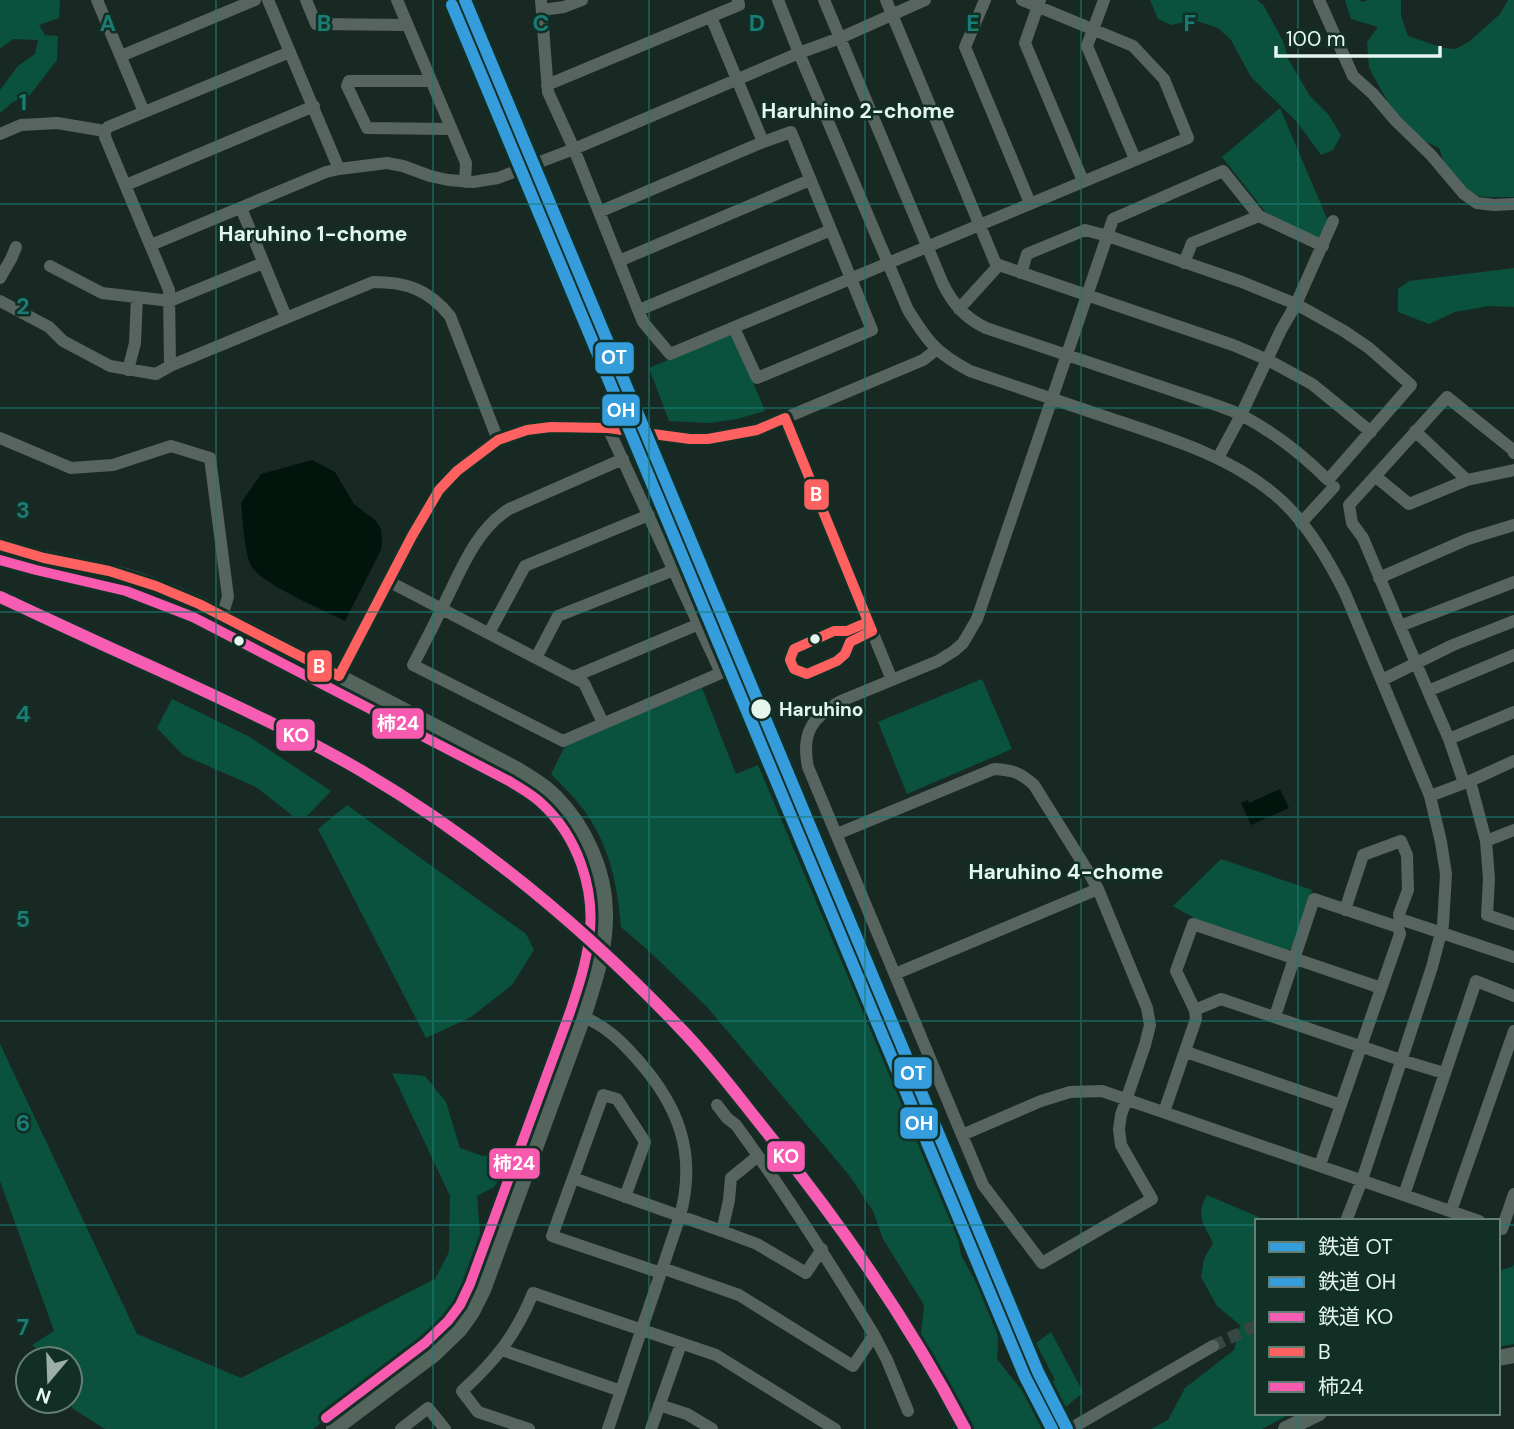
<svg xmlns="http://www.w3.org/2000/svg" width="1514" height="1429" font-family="'DM Sans','Noto Sans JP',sans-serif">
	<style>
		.green { fill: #0a523e }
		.water { fill: #02150c }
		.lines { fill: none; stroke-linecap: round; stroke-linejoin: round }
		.minor-tunnel { stroke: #374842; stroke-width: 12; stroke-dasharray: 12 6; stroke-linecap: butt }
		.minor { stroke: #58645f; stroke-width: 12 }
		.major { stroke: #54655e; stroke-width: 16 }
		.bus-1-casing { stroke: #122f25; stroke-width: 16 }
		.bus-2-casing { stroke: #122f25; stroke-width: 16 }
		.bus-1 { stroke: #ff6060; stroke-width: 10 }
		.bus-2 { stroke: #f75aaf; stroke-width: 10 }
		.rail-1-casing { stroke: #122f25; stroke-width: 18 }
		.rail-2-casing { stroke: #122f25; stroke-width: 18 }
		.rail-3-casing { stroke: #122f25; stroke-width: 18 }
		.rail-1 { stroke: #359ddb; stroke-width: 12 }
		.rail-2 { stroke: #359ddb; stroke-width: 12 }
		.rail-3 { stroke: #f75db2; stroke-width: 12 }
		.grid { fill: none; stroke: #1a7c74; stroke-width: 2; stroke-opacity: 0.55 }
		.bus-dot { fill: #e5f6ef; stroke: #122f25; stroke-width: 2.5 }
		.labels { text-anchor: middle; stroke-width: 5; stroke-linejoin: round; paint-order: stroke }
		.stop-label { font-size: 19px; font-weight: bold; fill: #e5f6ef; stroke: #122f25; text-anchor: start }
		.neighbourhood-label { font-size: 21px; font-weight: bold; fill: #e5f6ef; stroke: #122f25 }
		.grid-label { font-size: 23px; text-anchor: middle; font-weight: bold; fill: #1a7c74; stroke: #122f25; stroke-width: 5; stroke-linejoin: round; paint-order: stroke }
		.line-badge { stroke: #122f25; stroke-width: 2.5 }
		.badge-label { font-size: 19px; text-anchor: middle; font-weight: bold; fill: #fff }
	</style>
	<rect width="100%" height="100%" fill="#182923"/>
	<!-- green -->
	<path class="green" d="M0,0H60L59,18L39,25L45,35L58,36L57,60L30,95L13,102L0,113V90L18,66L35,54L38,40L13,39L0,49Z
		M1150,0H1257L1264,6L1283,41L1288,59L1310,96L1328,114L1341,135L1333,150L1321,155L1297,122L1251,77L1231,40L1218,28L1194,20L1171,25L1158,19Z
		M1345,0H1359L1364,2L1367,0H1401V16L1408,36L1443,48L1456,49L1470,41L1500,14L1508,0H1514V197H1484L1454,190L1439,148L1404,131L1369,68L1367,42L1378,27L1351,19Z
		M1280,108L1328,221L1320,239L1267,214L1222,157Z
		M1514,268V307L1489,306L1455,312L1429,324L1398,312V289L1409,281Z
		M728,335L734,337L765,411L737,419L709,423L669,421L649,368Z
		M982,679L1012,749L907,794L878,722Z
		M702,688L736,774L758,765L957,1232L961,1255L994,1315L998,1341L997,1359L1019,1387L1028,1390L1055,1380L1036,1343L1051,1332L1083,1392L1041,1429H952L964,1414L921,1334L924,1305L883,1239L873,1211L849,1175L707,1007L650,952L621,927C617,883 610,847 584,810C574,797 562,785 551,774L565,746Z
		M172,699L250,737L331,791L307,816H293L256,787L183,755L157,728Z
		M347,805L526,934L534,950L512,985L471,1017L426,1038L318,829Z
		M1221,859L1312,890L1293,947L1287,951L1196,919L1173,906Z
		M0,1044L137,1334L241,1378L435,1279L449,1252L450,1196L392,1073L425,1076L446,1102L460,1148L483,1156L505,1152L508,1165L494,1187L477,1196L482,1259L469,1290L451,1321L390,1373L313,1429H105L72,1408L69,1401L70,1359H49L32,1345L54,1331L0,1181Z
		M1207,1195L1268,1221H1257V1413H1292L1262,1429H1151L1168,1420L1185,1388L1234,1350L1240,1325L1217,1306L1201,1277L1204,1259L1213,1243C1204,1224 1195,1216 1207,1195Z
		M1514,1264V1344L1498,1347V1271L1512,1267Z"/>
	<!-- water -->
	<path class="water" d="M312,460L335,472L354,504L375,520L381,529L382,540L381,550L345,621C325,611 262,584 252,567C244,554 243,519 241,503L261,474Z
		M1280,789L1289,808L1251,825L1241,803L1248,800L1249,803Z"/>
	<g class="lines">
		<!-- minor-tunnel -->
		<path class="minor-tunnel" d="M1213,1346L1257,1325"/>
		<!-- minor -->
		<path class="minor" d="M97,0L144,112
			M268,0L339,169
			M306,0L316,24L407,25
			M397,0L466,163L465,182
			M541,0L548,92L574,149L643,322L670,354L1188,138L1164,79L1133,46L1022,0
			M778,0L799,53L908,310C928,342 936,353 970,371C1015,386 1061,402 1106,417C1165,437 1226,454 1274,494C1304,518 1328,559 1345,593L1430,796L1441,842L1446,874L1443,925L1432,967L1362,1180L1346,1221
			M824,0L943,284C953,304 965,318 986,328L1207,402C1219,406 1232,410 1243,416C1275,433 1302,454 1328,480L1411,385L1369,348L1344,331L1296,304L1242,282L1108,236L1085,230L1027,254L1021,273
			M886,0L995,262L999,265L1233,345L1268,360L1312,384L1371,432
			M985,0L965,47L1030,203
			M1040,0L1025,43L1083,181
			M1104,0L1087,46L1135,159
			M1319,0L1353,76L1373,94L1396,121L1431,155L1463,193L1477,203L1494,205L1514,204
			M542,10L564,7L582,0
			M711,17L763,142
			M121,56L255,0
			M430,81H349L347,86L367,128L451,129
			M547,85L739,5L738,0
			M0,134L21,125L57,123L105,131
			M126,185L314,106
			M241,208L286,317
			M599,212L763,142L791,132L872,330L757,378L734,328
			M151,245L326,172L339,169L387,163L403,166L430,176L448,180L473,182L498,178L574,149L799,53L840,38L925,0
			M1323,246L1259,216L1223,171L1113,219L977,619L963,643L954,651L938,661L841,701C812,717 801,733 808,767L962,1135L1041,1101L1070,1092L1102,1091L1479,1221
			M619,261L810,180
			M1184,263L1192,243L1259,216
			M50,266L102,293L170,301L263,263
			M0,278L11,259L16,247
			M0,301L49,327L63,341L110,366L156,374L170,366L373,282C406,282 428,289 450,316L498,440
			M959,309L999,265
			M639,310L831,230
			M170,366L169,290L105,137V131L108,127L290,52
			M128,370L135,343L137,297
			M785,418L892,680
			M608,428L721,673L563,741L413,665C424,644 435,623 445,602C462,568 476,530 509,509L623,459
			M1415,431L1467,480L1514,470
			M0,438L71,468L113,465L171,446L210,458L228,597L222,616
			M1514,453L1512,449L1447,397L1349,505L1352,523L1363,538L1400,626L1514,582
			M1218,458L1241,415L1281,330L1296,304L1333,221
			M1375,476L1409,504L1467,480
			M1301,523L1334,487
			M1379,578L1468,539L1514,525
			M388,581L584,683L603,723
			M1400,626L1428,691
			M489,633L525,566L649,515
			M1514,655L1428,691L1449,739L1514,712
			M536,658L558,616L674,570
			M339,676L412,536L439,490L457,471L498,440L527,430L551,427L608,428L690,439H708L742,434L757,430L785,418L923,360L936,350
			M573,677L699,624
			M1382,680L1453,645L1514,621
			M1449,739L1464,783
			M1470,781L1486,841L1489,879L1487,915L1514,924
			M1430,796L1470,781L1514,761
			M837,834L994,769C1012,770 1020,772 1034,785L1089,873L1098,889L1147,1008L1150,1025L1145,1045L1121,1115L1119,1129L1121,1145L1152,1199L1042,1263L983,1185L962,1135
			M1486,841L1514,830
			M1345,910L1363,855L1401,841L1407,855L1408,890L1399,914L1400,922L1398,927
			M1400,922L1406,921L1514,957
			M895,974L1098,889
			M1195,1010L1221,999L1401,1060L1444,1073
			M1275,1016L1314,899L1398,927L1400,934L1320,1165
			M583,1017C606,1026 621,1041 637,1059C679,1106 697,1154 680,1216L608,1429
			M1186,1052L1341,1105
			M1164,1112L1196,1019L1195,1010L1176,971L1193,924L1381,988
			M573,1178L722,1231L729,1200L731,1178L758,1156
			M1404,1195L1476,981L1514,996
			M625,1197L645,1142L617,1099L603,1095L552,1236L661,1273
			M1451,1211L1514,1031
			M1498,1228L1502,1229L1514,1194
			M722,1231L757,1244L806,1273L822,1249
			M662,1268L739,1295L853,1366L874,1335C830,1263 785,1192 736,1125L727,1118L717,1105
			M874,1335L887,1360L908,1411
			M502,1350L621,1391
			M659,1405L687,1414L712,1429
			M401,1429L428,1408L445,1429
			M529,1429L478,1412L462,1391C495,1361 516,1335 533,1293L716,1355L835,1429
			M651,1429L681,1344
			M1070,1429L1213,1346"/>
		<!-- major -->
		<path class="major" d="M0,545C34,558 71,563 106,571C138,578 168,591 199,604L516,769C530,778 544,785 555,797C584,826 605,871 605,913C606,948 594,983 583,1017L483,1290L472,1312L459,1330L434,1354L334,1429
			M1498,1358L1514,1355
			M1286,1429L1319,1413"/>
		<defs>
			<path id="bus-1" d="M0,545L44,558L109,571L156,586L199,604L339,676L412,536L439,490L457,471L498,440L527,430L551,427L608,428L690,439H708L757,430L785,418L872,631L850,642L845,654L837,661L807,674L794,669L790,660L794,649L834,631H847L868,622"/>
			<path id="bus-2" d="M0,560L36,570L126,591L193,617L509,781C520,788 531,794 540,802C578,836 596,890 589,939C586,964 578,988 570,1012L470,1284L460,1305L448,1321L425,1343L326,1418"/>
		</defs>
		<!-- bus-1 casing -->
		<use href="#bus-1" class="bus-1-casing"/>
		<!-- bus-2 casing -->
		<use href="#bus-2" class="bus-2-casing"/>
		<!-- bus-1 -->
		<use href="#bus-1" class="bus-1"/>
		<!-- bus-2 -->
		<use href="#bus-2" class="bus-2"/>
		<defs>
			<path id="rail-1" d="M465,0L1038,1372L1067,1429"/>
			<path id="rail-2" d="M452,5L1025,1377L1052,1429"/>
			<path id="rail-3" d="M0,597C54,622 107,647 161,671C228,702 296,733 360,770C479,840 587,930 681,1029C713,1062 740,1099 769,1135C845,1229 909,1322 965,1429"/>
		</defs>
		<!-- rail-1 casing -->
		<use href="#rail-1" class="rail-1-casing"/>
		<!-- rail-2 casing -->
		<use href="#rail-2" class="rail-2-casing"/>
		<!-- rail-3 casing -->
		<use href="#rail-3" class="rail-3-casing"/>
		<!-- rail-1 -->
		<use href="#rail-1" class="rail-1"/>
		<!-- rail-2 -->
		<use href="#rail-2" class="rail-2"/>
		<!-- rail-3 -->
		<use href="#rail-3" class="rail-3"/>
	</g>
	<!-- grid -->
	<path class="grid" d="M216,0V1429M433,0V1429M649,0V1429M865,0V1429M1081,0V1429M1298,0V1221M0,204H1514M0,408H1514M0,612H1514M0,817H1514M0,1021H1514M0,1225H1257M1498,1225H1514M1298,1413V1429"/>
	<!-- markers -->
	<g class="bus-dot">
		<circle cx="815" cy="639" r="6"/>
		<circle cx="239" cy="641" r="6"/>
		<circle cx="761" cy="709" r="11"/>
	</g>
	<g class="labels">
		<!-- stop labels -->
		<g class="stop-label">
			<text x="779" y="716">Haruhino</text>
		</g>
		<!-- neighbourhood labels -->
		<g class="neighbourhood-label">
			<text x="858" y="118">Haruhino 2-chome</text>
			<text x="313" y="241">Haruhino 1-chome</text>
			<text x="1066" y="879">Haruhino 4-chome</text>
		</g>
	</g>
	<g class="grid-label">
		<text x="108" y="31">A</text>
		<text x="324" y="31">B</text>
		<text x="541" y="31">C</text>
		<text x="757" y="31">D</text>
		<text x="973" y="31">E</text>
		<text x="1190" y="31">F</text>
		<text x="23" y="110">1</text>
		<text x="23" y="314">2</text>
		<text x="23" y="518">3</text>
		<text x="23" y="722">4</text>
		<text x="23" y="927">5</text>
		<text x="23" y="1131">6</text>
		<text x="23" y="1335">7</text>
	</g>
	<g class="line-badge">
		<rect x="594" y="341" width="41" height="34" rx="7" fill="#359ddb"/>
		<rect x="601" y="393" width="40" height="34" rx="7" fill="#359ddb"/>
		<rect x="803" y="478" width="27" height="33" rx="7" fill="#ff6060"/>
		<rect x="306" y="649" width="27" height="34" rx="7" fill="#ff6060"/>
		<rect x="371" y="707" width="54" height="33" rx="7" fill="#f75aaf"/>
		<rect x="275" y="718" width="41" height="34" rx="7" fill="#f75db2"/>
		<rect x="893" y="1056" width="40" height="34" rx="7" fill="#359ddb"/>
		<rect x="899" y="1106" width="40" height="34" rx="7" fill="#359ddb"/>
		<rect x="766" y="1140" width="40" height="33" rx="7" fill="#f75db2"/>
		<rect x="488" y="1147" width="53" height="33" rx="7" fill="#f75aaf"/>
	</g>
	<g class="badge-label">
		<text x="614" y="364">OT</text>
		<text x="621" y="417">OH</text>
		<text x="816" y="501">B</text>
		<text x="319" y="673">B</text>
		<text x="398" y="730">柿24</text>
		<text x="296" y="742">KO</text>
		<text x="913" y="1080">OT</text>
		<text x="919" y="1130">OH</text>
		<text x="786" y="1163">KO</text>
		<text x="514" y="1170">柿24</text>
	</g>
	<!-- legend -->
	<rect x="1255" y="1219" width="245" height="196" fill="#122f25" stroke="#667f76" stroke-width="2"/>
	<rect x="1269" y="1242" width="35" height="10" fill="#359ddb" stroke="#667f76" stroke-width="2"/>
	<text x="1318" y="1254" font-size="21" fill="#e5f6ef">鉄道 OT</text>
	<rect x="1269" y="1277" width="35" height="10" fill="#359ddb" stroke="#667f76" stroke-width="2"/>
	<text x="1318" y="1289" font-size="21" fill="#e5f6ef">鉄道 OH</text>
	<rect x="1269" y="1312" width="35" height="10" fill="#f75db2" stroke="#667f76" stroke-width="2"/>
	<text x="1318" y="1324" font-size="21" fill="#e5f6ef">鉄道 KO</text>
	<rect x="1269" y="1347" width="35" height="10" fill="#ff6060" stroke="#667f76" stroke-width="2"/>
	<text x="1318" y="1359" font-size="21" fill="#e5f6ef">B</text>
	<rect x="1269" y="1382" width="35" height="10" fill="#f75aaf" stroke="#667f76" stroke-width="2"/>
	<text x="1318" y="1394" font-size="21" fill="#e5f6ef">柿24</text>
	<!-- north arrow -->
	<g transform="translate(49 1380) rotate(199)"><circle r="33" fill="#122f25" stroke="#667f76" stroke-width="2"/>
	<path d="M0-5L12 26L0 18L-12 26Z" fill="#9daea8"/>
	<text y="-10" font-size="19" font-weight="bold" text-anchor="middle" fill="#e5f6ef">N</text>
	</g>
	<!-- scale -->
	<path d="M1276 46v10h164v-10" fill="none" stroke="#e5f6ef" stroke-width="3.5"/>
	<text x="1286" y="46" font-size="21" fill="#e5f6ef" stroke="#122f25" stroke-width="5" paint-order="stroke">100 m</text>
</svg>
